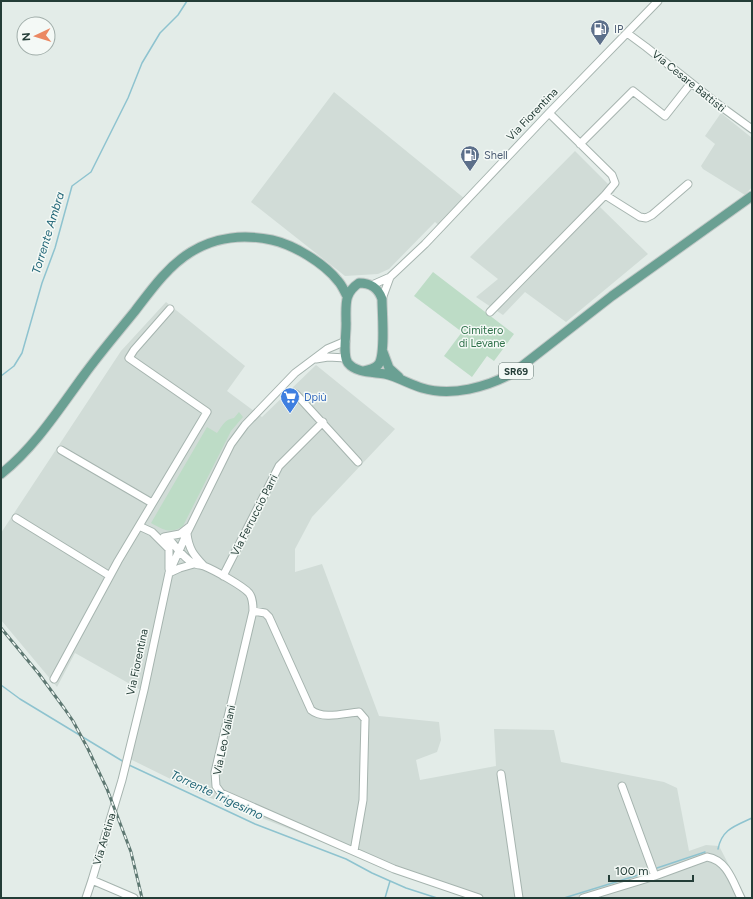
<svg xmlns="http://www.w3.org/2000/svg" width="753" height="899" font-family="Figtree,sans-serif">
	<style>
		.built { fill: #d1dcd7 }
		.green { fill: #bddcc6 }
		.lines { fill: none; stroke-linecap: round; stroke-linejoin: round }
		.stream { stroke: #8ec3cf; stroke-width: 1.5 }
		.minor-casing { stroke: #a6b4af; stroke-width: 9 }
		.major-casing { stroke: #c2c9c7; stroke-width: 11 }
		.minor { stroke: #fff; stroke-width: 7 }
		.major { stroke: #6aa093; stroke-width: 9 }
		.rail-casing { stroke: #5e7872; stroke-width: 3 }
		.rail { stroke: #f4f9f6; stroke-width: 1.5; stroke-dasharray: 4.5; stroke-linecap: butt }
		.labels { text-anchor: middle; stroke-width: 3; stroke-linejoin: round; paint-order: stroke }
		.shield { fill: #f4f9f6; stroke: #627570; stroke-width: 1 }
		.shield-label { font-size: 10px; font-weight: bold; fill: #243d37 }
		.service-label { font-size: 11px; fill: #4e5e75; stroke: #f4f9f6; text-anchor: start }
		.street-label { font-size: 11px; fill: #243d37; stroke: #f4f9f6 }
		.park-label { font-size: 11px; fill: #30724b; stroke: #f4f9f6 }
		.shop-label { font-size: 11px; fill: #366cbe; stroke: #f4f9f6; text-anchor: start }
		.water-label { font-size: 12px; font-style: italic; fill: #206576; stroke: #f4f9f6 }
	</style>
	<rect width="100%" height="100%" fill="#e3ece8"/>
	<!-- built -->
	<path class="built" d="M334,92L470,203L444,230L435,222L389,269L378,274L345,276L251,202Z
		M721,113L752,138V187L745,195L703,169L701,166L715,144L705,136Z
		M575,151L615,191L600,207L648,254L566,322L525,292L503,315L476,297L498,279L470,257Z
		M166,302L245,366L227,391L262,417L316,365L395,429L312,517L295,549V572L322,564L379,716L439,722L441,740L437,752L416,760L420,780L496,766L494,729L554,730L561,762L664,782L677,788L689,851L706,845L719,846L746,898H468L388,868L203,795L128,758L146,693L75,653L57,687L1,620V533L121,351Z"/>
	<!-- green -->
	<path class="green" d="M433,272L514,334L494,361L487,356L472,377L444,356L462,332L414,296Z
		M239,412L243,417L231,431L226,441L183,526C171,535 162,529 151,523L207,427L217,433C222,426 225,419 234,418Z"/>
	<g class="lines">
		<!-- stream -->
		<path class="stream" d="M1,376L14,366L22,353L42,283L55,248L72,186L91,172L128,98L142,63L160,33L178,15L187,1
			M1,685L20,699L124,762
			M129,765L255,824L346,859L372,873L406,888L437,898
			M718,849C722,829 735,826 752,818
			M657,868L705,852
			M385,898L390,881
			M564,898L648,872"/>
		<defs>
			<path id="minor" d="M627,33L646,47L723,108L752,129
				M580,144L633,91L665,116L691,83
				M605,195L640,217L646,218L652,215L688,184
				M372,285L390,277L425,244L549,113L658,1
				M382,299L390,277
				M490,312L605,195L615,183L612,175L549,113
				M316,359L328,357L346,358
				M296,394L358,462
				M61,450L152,503
				M16,518L110,576
				M139,526L152,532L169,549V569
				M187,534C189,550 194,555 204,566
				M164,537L180,534L189,527
				M167,537C175,545 183,558 193,563C196,565 201,565 204,566C214,570 243,586 249,593C253,598 253,605 253,611L215,772L216,786L221,793L394,869L479,898
				M169,573L180,568L194,564
				M223,576L279,466L323,422
				M253,611L265,613L269,617L311,710C323,720 345,713 359,712L365,719L363,800L354,851
				M54,679L118,561L207,412L129,358L134,350L170,309
				M501,774L519,898
				M622,786L655,876
				M92,880L134,898
				M86,898L92,880L122,780L144,690L169,573L187,533L231,444L245,425L295,373L327,349L346,341
				M583,898L655,876L707,857C727,860 733,882 741,898"/>
			<path id="major" d="M383,352L389,368L399,377
				M364,371C369,370 374,369 378,365C386,356 382,312 382,299C378,288 371,283 359,283C344,293 346,304 346,321C347,331 342,355 348,363C356,373 373,372 385,374C398,377 409,384 422,388C452,397 487,387 513,373L612,296L752,196
				M1,474C35,447 59,409 84,375C100,353 118,332 135,311C151,290 168,266 191,252C215,237 244,234 272,240C294,245 324,263 338,281C342,285 344,291 347,296"/>
		</defs>
		<!-- minor casing -->
		<use href="#minor" class="minor-casing"/>
		<!-- major casing -->
		<use href="#major" class="major-casing"/>
		<!-- minor -->
		<use href="#minor" class="minor"/>
		<!-- major -->
		<use href="#major" class="major"/>
		<defs>
			<path id="rail" d="M1,628L39,674L64,708L73,721L88,749L107,789L131,852L142,898"/>
		</defs>
		<!-- rail casing -->
		<use href="#rail" class="rail-casing"/>
		<!-- rail -->
		<use href="#rail" class="rail"/>
	</g>
	<!-- icons -->
	<defs>
		<symbol id="fuel-pin" viewBox="-11 -11 22 30"><path d="M0 17L-7.5 6A9.5 9.5 0 1 1 7.5 6Z" fill="#5c6f8a" stroke="#f4f9f6"/><path d="M-5.5-6h7V0h2V4h1.3V-2.5L3-4.5l.8-.8L6-3V5H2.5V1h-1V6h-7ZM-4.2-4.7v3.2H.2V-4.7Z" fill="#fff"/></symbol>
		<symbol id="supermarket-pin" viewBox="-11 -11 22 30"><path d="M0 17L-7.5 6A9.5 9.5 0 1 1 7.5 6Z" fill="#3f7fe0" stroke="#f4f9f6"/><path d="M-6-5.5h2.5l.6 2H6L4.5 2H-2.5L-4.4-4H-6ZM-1.5 3.2a1.3 1.3 0 1 0 .1 0ZM3 3.2a1.3 1.3 0 1 0 .1 0Z" fill="#fff"/></symbol>
	</defs>
	<g fill-rule="evenodd">
		<use href="#fuel-pin" x="589" y="18" width="22" height="30"/>
		<use href="#fuel-pin" x="459" y="144" width="22" height="30"/>
		<use href="#supermarket-pin" x="279" y="386" width="22" height="30"/>
	</g>
	<g class="labels">
		<!-- shield labels -->
		<rect class="shield" x="499" y="363" width="34" height="16" rx="3"/>
		<g class="shield-label">
			<text x="516" y="375">SR69</text>
		</g>
		<!-- service labels -->
		<g class="service-label">
			<text x="614" y="33">IP</text>
			<text x="484" y="159">Shell</text>
		</g>
		<!-- street labels -->
		<g class="street-label">
			<text transform="translate(689 81) rotate(39)" y="4">Via Cesare Battisti</text>
			<text transform="translate(532 114) rotate(-46)" y="4">Via Fiorentina</text>
			<text transform="translate(254 515) rotate(-63)" y="4">Via Ferruccio Parri</text>
			<text transform="translate(137 662) rotate(-78)" y="4">Via Fiorentina</text>
			<text transform="translate(224 740) rotate(-78)" y="4">Via Leo Valiani</text>
			<text transform="translate(104 839) rotate(-73)" y="4">Via Aretina</text>
		</g>
		<!-- park labels -->
		<g class="park-label">
			<text x="482" y="334">Cimitero<tspan x="482" dy="13">di Levane</tspan></text>
		</g>
		<!-- shop labels -->
		<g class="shop-label">
			<text x="304" y="401">Dpiù</text>
		</g>
		<!-- water labels -->
		<g class="water-label">
			<text transform="translate(48 233) rotate(-73)" y="4">Torrente Ambra</text>
			<text transform="translate(217 795) rotate(25)" y="4">Torrente Trigesimo</text>
		</g>
	</g>
	<!-- border -->
	<rect width="753" height="899" fill="none" stroke="#243d37" stroke-width="4"/>
	<!-- north arrow -->
	<g transform="translate(36 36) rotate(266)"><circle r="19" fill="#f4f9f6" stroke="#a1aeaa"/>
	<path d="M0-3L7 15L0 10L-7 15Z" fill="#eb8862"/>
	<text y="-6" font-size="11" font-weight="bold" text-anchor="middle" fill="#243d37">N</text>
	</g>
	<!-- scale -->
	<path d="M609 875v6h84v-6" fill="none" stroke="#243d37" stroke-width="2"/>
	<text x="615" y="875" font-size="12" fill="#243d37" stroke="#f4f9f6" stroke-width="3" paint-order="stroke">100 m</text>
</svg>
